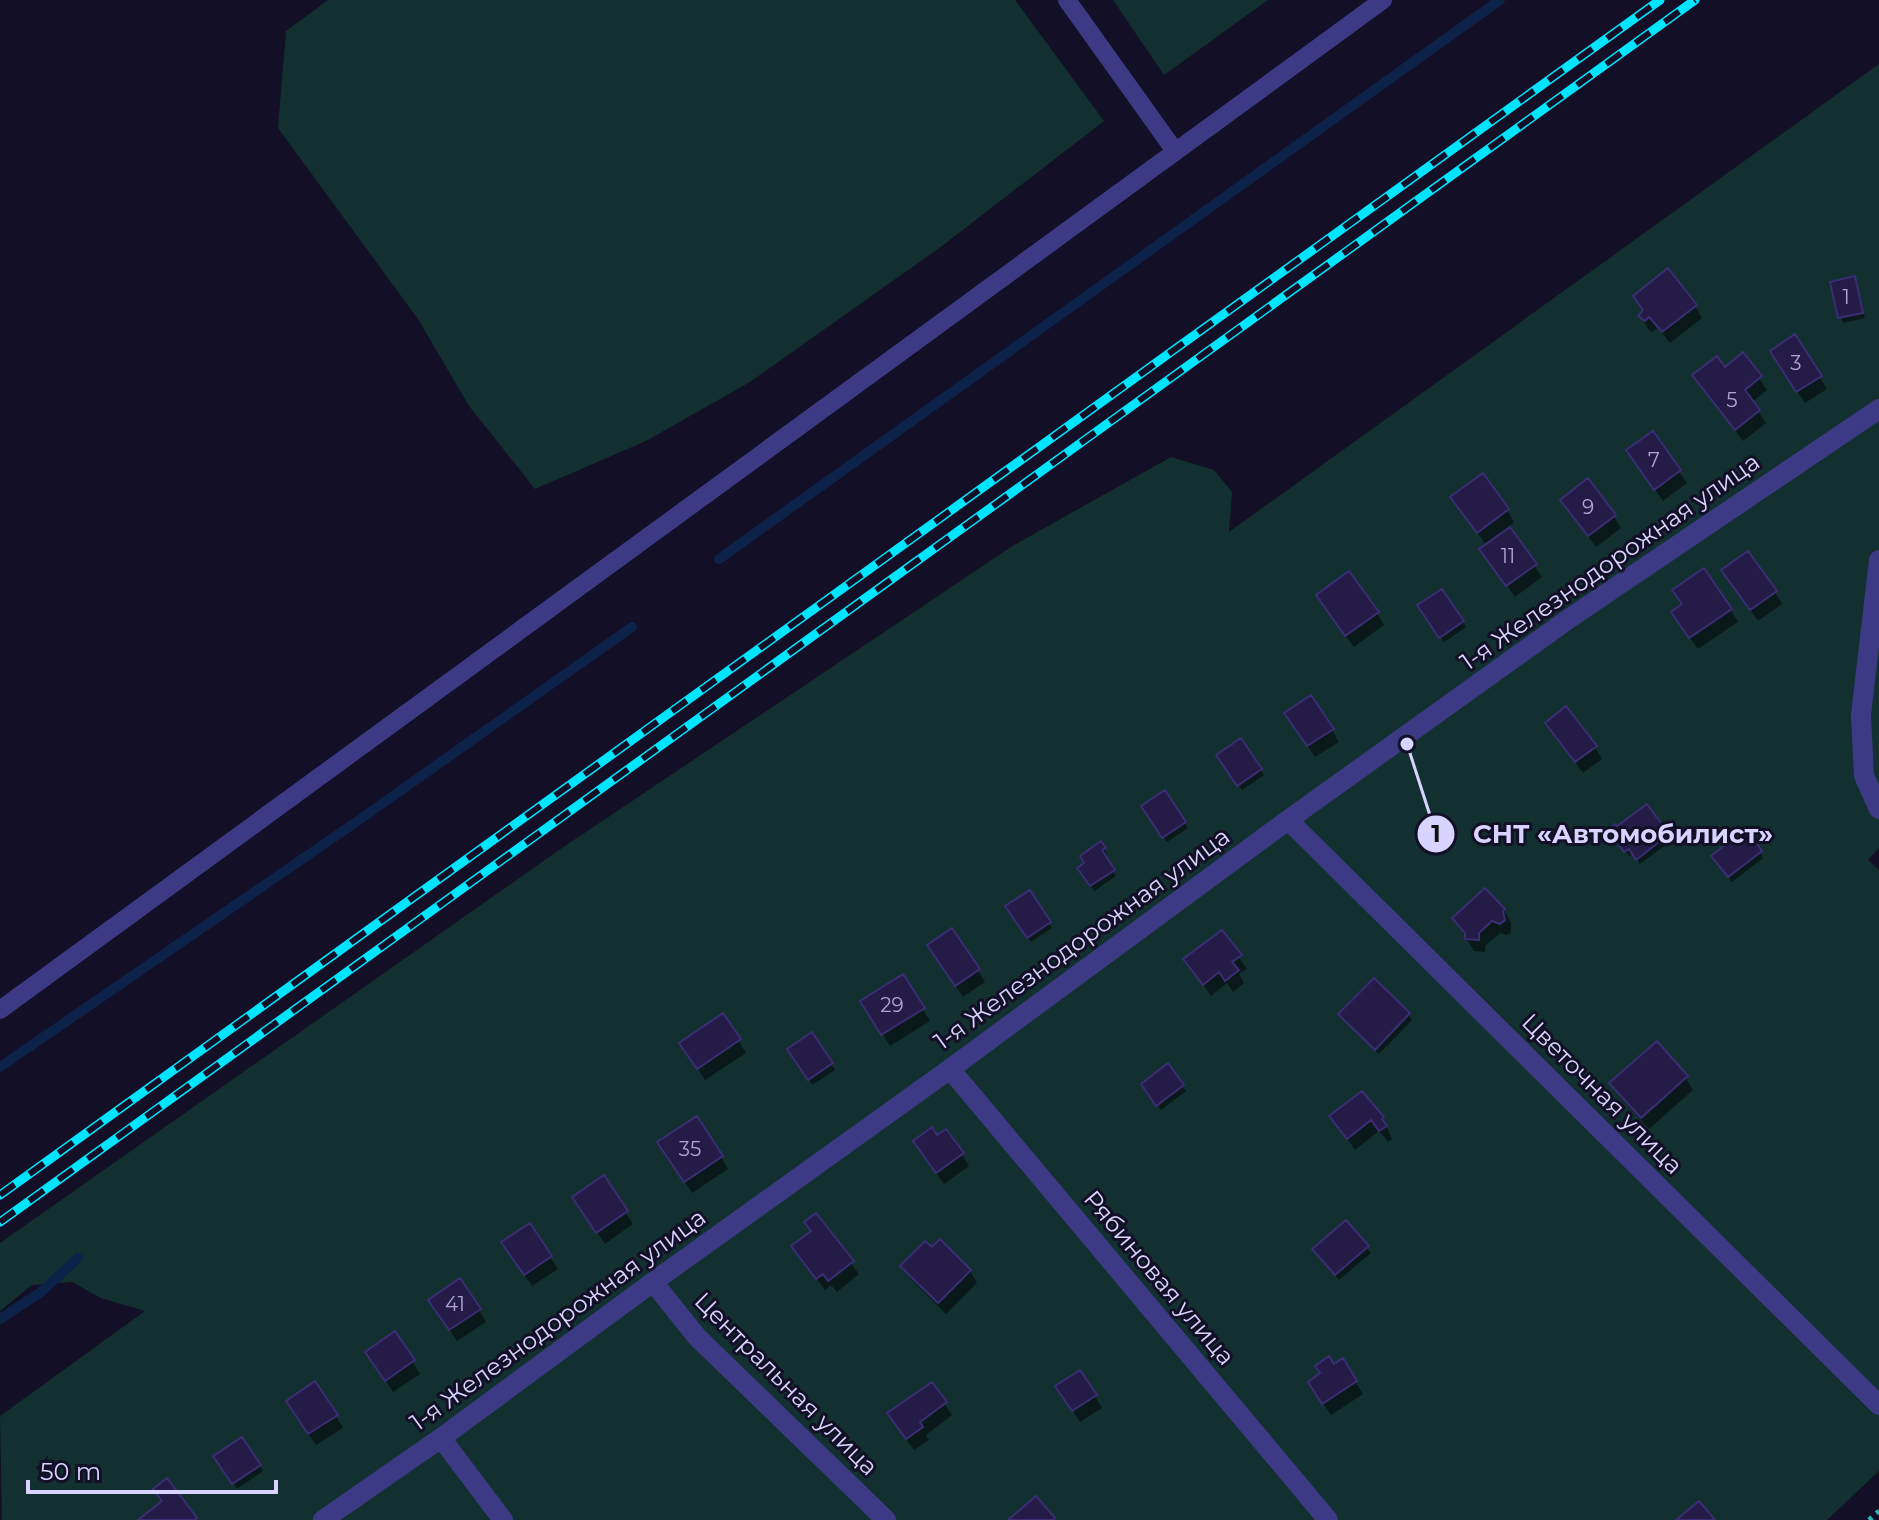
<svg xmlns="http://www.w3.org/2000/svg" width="1879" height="1520" font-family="Montserrat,sans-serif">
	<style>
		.green { fill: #12302f }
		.shadow { fill: #0007 }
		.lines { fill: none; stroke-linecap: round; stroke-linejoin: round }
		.stream { stroke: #0c2248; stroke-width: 10 }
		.building { fill: #241b47; stroke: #3b2d73; stroke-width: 2 }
		.path { stroke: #2fb8b0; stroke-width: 5; stroke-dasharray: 4 6; stroke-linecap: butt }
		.lane { stroke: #3d3a85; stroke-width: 18 }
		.street { stroke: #3d3a85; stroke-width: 20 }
		.rail-casing { stroke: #00e5ff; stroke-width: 9 }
		.rail { stroke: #130f26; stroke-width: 6; stroke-dasharray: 18; stroke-linecap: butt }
		.labels { text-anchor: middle; stroke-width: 6; stroke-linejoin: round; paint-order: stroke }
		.number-label { font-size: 20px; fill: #aca6d1 }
		.street-label { font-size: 24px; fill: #d9d4ff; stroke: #130f26 }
		.leader { fill: none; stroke: #d9d4ff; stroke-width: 3 }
		.callout-dot { fill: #d9d4ff; stroke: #130f26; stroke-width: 3 }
		.mark-label { font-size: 24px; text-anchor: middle; font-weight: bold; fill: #111 }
		.callout-label { font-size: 26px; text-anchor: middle; font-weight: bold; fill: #d9d4ff; stroke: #130f26; stroke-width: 6; stroke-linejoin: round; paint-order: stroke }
	</style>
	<rect width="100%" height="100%" fill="#130f26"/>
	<!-- green -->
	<path class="green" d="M328,0H1015L1104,121L942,246L750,382L646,441L535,489L469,406L418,319L278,128L286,31Z
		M1113,0H1268L1164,75Z
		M1879,64V848L1868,860L1879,870V1471L1827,1520H2L0,1416L145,1311L101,1298L72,1282L32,1285L0,1311V1243L562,848L1014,545L1171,457L1214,470L1232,492L1229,532Z"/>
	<!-- shadow -->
	<path class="shadow" d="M1854,278L1865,318L1843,323L1840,317Z
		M1695,306L1702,318L1670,343L1658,328L1652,332L1648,329L1641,316Z
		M1743,355L1767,390L1752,402L1766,423L1743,441L1695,376L1725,369Z
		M1779,363L1820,377L1827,389L1805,403Z
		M1653,434L1687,483L1663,501L1636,463Z
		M1460,509L1507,510L1514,522L1508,527L1542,577L1515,597L1489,561L1487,546Z
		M1570,512L1614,516L1621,528L1596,547Z
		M1731,582L1775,592L1782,604L1758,621Z
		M1442,591L1466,627L1444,642L1420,606Z
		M1325,608L1377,613L1384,625L1354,647Z
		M1731,610L1738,622L1698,649L1681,625Z
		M1547,723L1595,747L1602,759L1583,773Z
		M1294,726L1332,730L1339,742L1315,757Z
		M1241,741L1264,775L1242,790L1219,755Z
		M1165,793L1188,828L1167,842L1143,807Z
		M1646,807L1671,841L1640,864L1633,853L1629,856L1614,835L1616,829Z
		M1101,843L1107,854L1104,856L1116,876L1094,891L1080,868Z
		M1760,852L1763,858L1732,882L1717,862Z
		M1029,893L1052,928L1031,942L1008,907Z
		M1504,910L1511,923V933L1507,935L1500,933L1485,946V952L1474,951L1454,918Z
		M1222,933L1247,969L1239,974L1244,983L1233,992L1227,983L1211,996L1186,960Z
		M937,958L978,970L985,982L963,997Z
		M903,977L930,1021L890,1046L862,1001Z
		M1409,1015L1412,1020L1379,1054L1344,1020Z
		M723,1016L746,1053L705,1080L689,1055Z
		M812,1035L835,1070L812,1085L789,1050Z
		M1657,1044L1686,1078L1693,1090L1649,1129L1619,1096L1612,1083Z
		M1182,1086L1186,1091L1161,1110L1146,1090Z
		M1332,1116L1383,1118L1392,1139L1388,1142L1379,1131L1355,1150Z
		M937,1138L962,1154L969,1166L944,1184L922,1154Z
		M667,1155L721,1157L728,1169L692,1193Z
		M603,1178L633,1224L605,1244L581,1209Z
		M816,1215L859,1274L837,1292L831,1285L825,1290L801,1258L813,1232Z
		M1346,1223L1371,1253L1339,1280L1318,1255Z
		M529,1226L558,1269L532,1286L511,1255Z
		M903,1266L970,1271L977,1283L946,1314L910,1278Z
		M479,1310L486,1322L457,1341L438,1313Z
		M395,1334L420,1374L393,1392L375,1364Z
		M1342,1361L1363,1394L1331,1415L1317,1395L1333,1367Z
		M931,1384L952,1415L926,1435L929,1440L914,1450L896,1426Z
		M1095,1396L1102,1408L1080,1422L1065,1399Z
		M295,1414L336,1416L343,1428L316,1445Z
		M216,1457L260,1466L263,1471L237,1489Z"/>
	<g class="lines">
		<!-- stream -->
		<path class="stream" d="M719,559L1500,0
			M0,1067L359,820L632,627
			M0,1319L41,1292L78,1258"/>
	</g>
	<!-- building -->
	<path class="building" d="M1668,268L1697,305L1662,332L1649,317L1645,321L1638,316L1643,310L1633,296Z
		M1855,276L1863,313L1838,318L1830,282Z
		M1795,334L1822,376L1796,392L1770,351Z
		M1743,352L1762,376L1745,390L1760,410L1735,430L1692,375L1717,356L1725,367Z
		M1653,431L1681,470L1654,490L1626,450Z
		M1483,473L1509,509L1477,533L1450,497Z
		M1588,478L1616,515L1588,536L1560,500Z
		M1510,527L1537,564L1506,586L1479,549Z
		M1748,551L1777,591L1750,610L1721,570Z
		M1704,568L1732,609L1689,638L1671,612L1682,604L1672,590Z
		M1349,571L1379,612L1345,636L1316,595Z
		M1442,589L1464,621L1439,638L1417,605Z
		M1311,695L1334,729L1307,746L1284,713Z
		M1566,706L1597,746L1575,762L1545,723Z
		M1241,738L1262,769L1237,786L1216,755Z
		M1165,790L1186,822L1162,838L1141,806Z
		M1647,804L1669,834L1636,860L1629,849L1624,852L1608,830L1615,824L1617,826Z
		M1746,829L1762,851L1728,877L1711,856Z
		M1101,841L1106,848L1102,850L1115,870L1090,886L1077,868L1084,863L1080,856Z
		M1485,888L1505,909L1503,911L1505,920L1500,924L1492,921L1479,933V940L1465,939V933L1452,918Z
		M1030,890L1051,922L1027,938L1005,906Z
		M952,928L980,969L955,986L927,945Z
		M1222,930L1242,955L1232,962L1239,970L1225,981L1219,972L1203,985L1183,959Z
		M903,974L925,1008L881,1035L860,1001Z
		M1374,978L1410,1013L1375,1050L1338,1014Z
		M723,1013L741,1039L697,1069L679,1043Z
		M812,1032L833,1063L808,1080L787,1049Z
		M1657,1041L1688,1076L1641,1118L1609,1083Z
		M1168,1063L1184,1085L1156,1106L1141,1084Z
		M1362,1091L1384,1117L1382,1119L1387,1126L1379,1131L1371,1120L1347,1139L1329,1116Z
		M697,1116L723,1156L684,1182L657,1142Z
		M932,1127L937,1135L946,1129L964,1153L936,1173L913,1141Z
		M604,1175L628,1211L596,1233L572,1197Z
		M816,1213L854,1261L828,1281L823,1274L816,1279L791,1246L811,1231L804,1222Z
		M1346,1220L1369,1246L1335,1275L1312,1249Z
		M530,1223L552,1256L524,1275L501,1242Z
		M940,1239L971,1270L938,1303L900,1266L925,1241L932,1247Z
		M460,1278L481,1309L449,1330L428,1300Z
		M395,1331L415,1360L385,1381L365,1352Z
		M1329,1356L1334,1364L1343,1358L1357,1381L1322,1404L1308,1382L1320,1373L1315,1366Z
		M1080,1370L1097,1395L1072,1411L1055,1386Z
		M315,1381L338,1415L308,1434L286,1401Z
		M932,1382L947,1402L920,1422L923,1427L906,1439L887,1413Z
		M242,1437L261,1465L232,1484L213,1456Z
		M167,1478L197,1518L194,1520H138L162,1501L153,1489Z
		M1036,1496L1055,1518L1053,1520H1008Z
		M1699,1501L1715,1520H1676Z"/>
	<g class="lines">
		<!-- path -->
		<path class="path" d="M1869,1520L1879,1511"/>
		<!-- lane -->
		<path class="lane" d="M1067,0L1175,151
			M0,1010L1383,0"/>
		<!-- street -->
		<path class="street" d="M1879,560L1861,715L1864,776L1879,809
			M1288,820L1879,1405
			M950,1069L1328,1520
			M653,1282L697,1337L886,1520
			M441,1438L503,1520
			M323,1520L441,1438L653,1282L950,1069L1288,820L1567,620L1879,409"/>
		<defs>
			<path id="rail" d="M0,1195L1660,0
				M0,1222L1695,0"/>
		</defs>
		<!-- rail casing -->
		<use href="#rail" class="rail-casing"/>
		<!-- rail -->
		<use href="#rail" class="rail"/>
	</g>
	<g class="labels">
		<!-- number labels -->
		<g class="number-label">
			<text x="1846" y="304">1</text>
			<text x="1796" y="370">3</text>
			<text x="1732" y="407">5</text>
			<text x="1654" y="467">7</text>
			<text x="1588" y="514">9</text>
			<text x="1508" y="563">11</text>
			<text x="892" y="1012">29</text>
			<text x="690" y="1156">35</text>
			<text x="455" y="1311">41</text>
		</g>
		<!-- street labels -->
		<g class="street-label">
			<text transform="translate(1610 562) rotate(-35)" y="8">1-я Железнодорожная улица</text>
			<text transform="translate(1082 939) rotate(-36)" y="8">1-я Железнодорожная улица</text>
			<text transform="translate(1602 1094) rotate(45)" y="8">Цветочная улица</text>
			<text transform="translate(1159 1278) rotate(50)" y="8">Рябиновая улица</text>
			<text transform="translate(558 1320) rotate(-36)" y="8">1-я Железнодорожная улица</text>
			<text transform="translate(786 1384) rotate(45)" y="8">Центральная улица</text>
		</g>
	</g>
	<!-- callouts -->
	<path class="leader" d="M1407 744L1436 834"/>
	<g class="callout-dot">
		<circle cx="1407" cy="744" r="8"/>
		<circle cx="1436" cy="834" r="20"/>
	</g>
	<g class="mark-label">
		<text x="1436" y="842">1</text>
	</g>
	<g class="callout-label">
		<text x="1623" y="843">СНТ «Автомобилист»</text>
	</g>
	<!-- scale -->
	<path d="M28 1480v12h248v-12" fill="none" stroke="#d9d4ff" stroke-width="4"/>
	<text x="40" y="1480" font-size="24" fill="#d9d4ff" stroke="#130f26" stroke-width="6" paint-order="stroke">50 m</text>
</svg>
